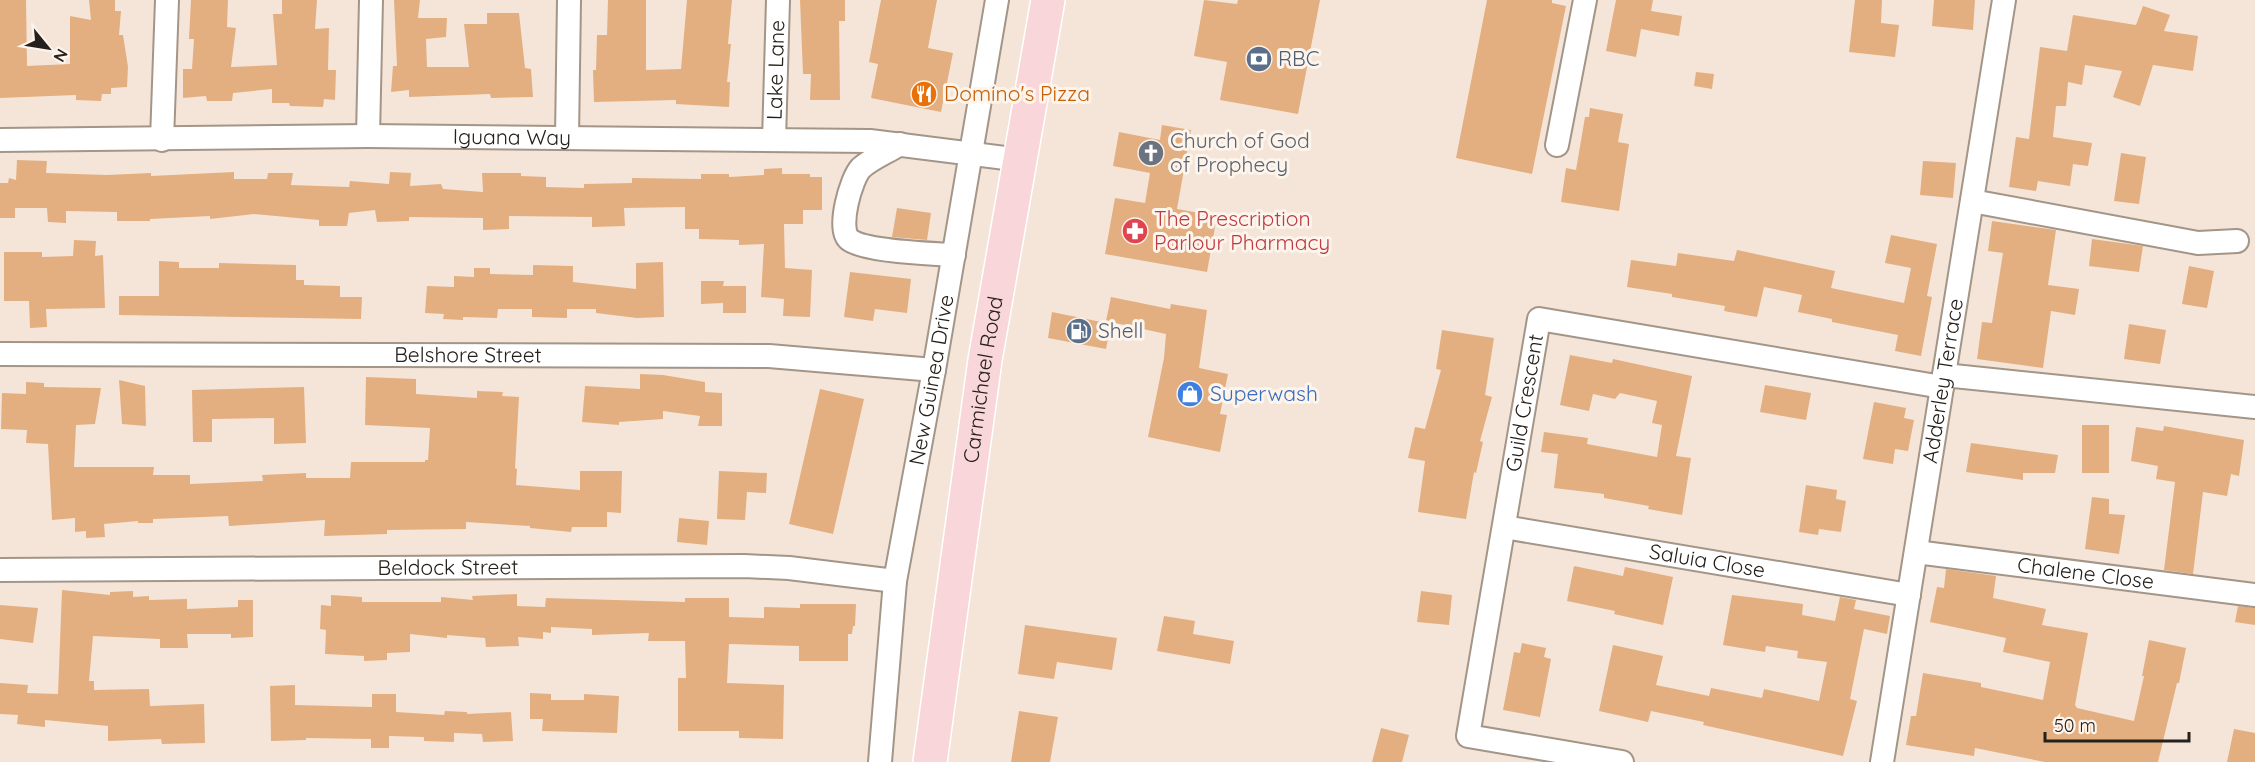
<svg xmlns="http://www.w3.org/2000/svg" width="2255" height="762" font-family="Quicksand,sans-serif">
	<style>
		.building { fill: #e3af80 }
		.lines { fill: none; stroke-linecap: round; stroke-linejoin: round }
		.street-casing { stroke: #a39588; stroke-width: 26 }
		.primary-casing { stroke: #fff; stroke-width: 36 }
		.street { stroke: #fff; stroke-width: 22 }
		.primary { stroke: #f9d6d9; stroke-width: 33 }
		.labels { text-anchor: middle; stroke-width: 6; stroke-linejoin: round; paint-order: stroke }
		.service-label { font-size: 21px; fill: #4e5e75; stroke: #fdf4ec; text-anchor: start }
		.street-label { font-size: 21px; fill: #25201b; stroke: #fdf4ec }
		.food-label { font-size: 21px; fill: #c56008; stroke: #fdf4ec; text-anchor: start }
		.worship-label { font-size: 21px; fill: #5b616d; stroke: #fdf4ec; text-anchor: start }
		.health-label { font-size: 21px; fill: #be3a42; stroke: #fdf4ec; text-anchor: start }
		.shop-label { font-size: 21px; fill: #366cbe; stroke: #fdf4ec; text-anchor: start }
	</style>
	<rect width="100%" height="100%" fill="#f5e5d8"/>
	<!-- building -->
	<path class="building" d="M0,0H26L27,66L70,64V16L91,20L89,0H115V11H121L119,35H123L128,67L127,87L111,88V94H102L101,101L76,100V95L0,98Z
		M191,0H228L227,27L236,28L231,67L277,65L273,14H282V0H317L315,29L329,28L328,70H336L335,100L324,99L323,107L290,106L289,103H272V89L233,93L232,101H207L206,96L183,98V69H192L194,39H189Z
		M394,0H420L418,18H447L446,37L426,39L427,67H469L464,24H487V13H519L525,68L531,69L533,97L491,98L490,94L409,97V90L391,92L393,66H397Z
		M608,0H646V70L681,69L687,0H732L728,44H731L727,82H730L729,107L676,104V100L594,102L593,70H596L597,35H607Z
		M800,0H845V21H839L840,100H810L811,74H803Z
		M881,0H937L928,48L953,53L941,112L871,98L878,64L869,62Z
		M1204,0L1237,4L1238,0H1320L1298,114L1220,100L1227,62L1194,56Z
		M1487,0H1552V3L1566,6L1532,174L1456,158Z
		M1616,0H1653L1651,11L1682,16L1679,36L1641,29L1636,57L1606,51Z
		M1855,0H1882L1881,23L1899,25L1895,57L1849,52Z
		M1934,0H1975L1973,30L1932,26Z
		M2143,6L2170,15L2164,31L2198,36L2193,71L2153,65L2140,106L2113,97L2122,71L2085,65L2082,85L2068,82L2066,106H2056L2053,137L2092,143L2088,166L2073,164L2070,186L2038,181L2036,191L2009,187L2016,137L2029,139L2040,47L2067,51L2073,15L2136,25Z
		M1696,72L1714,74L1712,89L1694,86Z
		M1590,108L1623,114L1618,142L1629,144L1619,211L1561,202L1566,168L1576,170L1585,117H1589Z
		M1162,125L1191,130L1177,209L1217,216L1207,272L1105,254L1115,198L1145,203L1150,173L1113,166L1119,132L1160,140Z
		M2121,153L2146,157L2139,204L2114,201Z
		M17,160L47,161L46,173L107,175L151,173V176L234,172V179H267L268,173H293L291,185L349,187L350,181L389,184L390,172L411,173L410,186L441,184L443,189L483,192L482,173H521V176L546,177V187L584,188V184L632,183V178L701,179V174H729V177L764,175V169L782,168V174H810V177H822V210H803V224H784L785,268L812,270L810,317L783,316L784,299L761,297L764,244L739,245V240L699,239V229H685V207L624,208L625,226L592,227V217L509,216V229L483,230V218L409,217V221L377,222L375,210L349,213L347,226H319V220L254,214L210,219V216L150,219V221H117V212L66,211V223L48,222L47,208H15V218H0V183H8L9,178L16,180Z
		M1923,161L1956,163L1953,198L1920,195Z
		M897,208L931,213L927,240L892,237Z
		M1992,221L2056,230L2048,285L2079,289L2075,315L2051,311L2043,368L1977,359L1982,322L1992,323L2003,253L1988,251Z
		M1891,235L1937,244L1927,296L1932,297L1921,356L1895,351L1898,335L1832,322V319L1798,312L1802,295L1764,287L1757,317L1724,311L1725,306L1672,297V294L1627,287L1631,260L1676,266L1678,253L1734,261L1737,250L1835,271L1831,288L1904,303L1911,268L1885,263Z
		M2092,239L2143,246L2139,272L2089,266Z
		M74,240L96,241L95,256L103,255L105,308L46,309L47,327L30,328L29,301H4V252H42V257L73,256Z
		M159,261L179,262V268H219V263L296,265V280H304V285L340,286V297H362L361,319L119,315V296H159Z
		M663,262L664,317L637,318L596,313V309H567V318L532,317V309H498L497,318L463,317V320L443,319L444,314L425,313L427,286L454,287V276L474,277V268H490V274L533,275V265L573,266V282L636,289V263Z
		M2189,266L2214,271L2207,308L2182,304Z
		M850,272L911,279L907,313L875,309L873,321L844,317Z
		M701,281H724L723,286H746V313H723V303L701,304Z
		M1111,297L1170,309L1171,304L1207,310L1199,368L1228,374L1220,414L1227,415L1220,452L1148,437L1164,358L1166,334L1106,321Z
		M1052,312L1111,324L1106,349L1048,338Z
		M2129,324L2166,330L2160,364L2124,359Z
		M1442,330L1494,338L1485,395L1492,397L1480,441L1483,442L1476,473L1474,472L1466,519L1418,512L1425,461L1408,458L1415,427L1425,429L1441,370L1436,369Z
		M1570,355L1612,363L1613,359L1692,376L1676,456L1691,458L1682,515L1648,509L1649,506L1604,498V494L1554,488L1558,454L1541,452L1544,432L1588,438L1587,444L1657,457L1662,425L1652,423L1657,401L1620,393L1615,399L1593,394L1589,411L1560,405Z
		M640,374L663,375L705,382V392L722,393V426H698L700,416L663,411V419L619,422V425L582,422L585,386L640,389Z
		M366,377L416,379V394L477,398V391L503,392L502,396L519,397L515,468L517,469L516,485L580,490V471H622L621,513L607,512V527H572L571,532L530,528V526L466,522V529L387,530V534L324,536L325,520L229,526L228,516L153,519V523H138V521L104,524L105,537L86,538V531L75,532V518L52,520L48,444L26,443L27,430L1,429L2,393L26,394V382L44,383V387L101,388L95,424L76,425L74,467H154L153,475H190V484L263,481L262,475L306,473V478H350L351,462H425V460H428L430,428L365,425Z
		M119,380L145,386L146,426L122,424Z
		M1765,385L1811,393L1806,420L1760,412Z
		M304,387L306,443L274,444V418L212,419V442H193L192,390Z
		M820,389L864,399L833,534L789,524Z
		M1874,402L1906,408L1904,418L1914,420L1908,451L1895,449L1893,464L1863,459Z
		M2082,425H2109V473H2082Z
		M2164,426L2244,440L2239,476L2231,474L2227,496L2203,492L2193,574L2164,570L2175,482L2156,479L2158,466L2131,461L2136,427L2163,431Z
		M1971,443L2058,455L2055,473H2023V480L1966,472Z
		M719,471L767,473L766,493L747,492L745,520L717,519Z
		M1806,485L1837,490L1836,499L1846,501L1841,532L1819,529L1818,535L1799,532Z
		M2092,497L2109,499V514L2125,515L2119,554L2085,549Z
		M679,518L709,521L707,545L677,542Z
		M1574,566L1623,576L1625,567L1673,577L1663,625L1614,614L1615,611L1567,601Z
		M1946,569L1996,576L1993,598L2046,609L2042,625L2088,633L2075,705L2077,708L2134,721L2144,676H2142L2149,640L2186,648L2179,683H2177L2158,762H2045L1975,748L1974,756L1906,745L1911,716H1916L1923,673L1981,683V687L2043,700L2050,662L2003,652L2006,638L1930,622L1937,587L1944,588Z
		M62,590L110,595V592L133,591V597L149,596V600L187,599V609L238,607V600H253V637L231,638V634H187L188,648H160V639L93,636L89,681H94V690L149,689L150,706L204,704L205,743L162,744L161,739L108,741V726L45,720V727L17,724L18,715L0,714V683L28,685L27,693L58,694Z
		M1421,591L1452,595L1449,625L1417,622Z
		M517,594V606L545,607L546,598L685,602V598H729V617L764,618V607L800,608V604H856L855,626H853L852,634H848V661H799V646L729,644L727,683L784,685L783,739L739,738V731H678V678H686L685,641H648L649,633L592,635V629L551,627V633L543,632V639L518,637L519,646L486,647L485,638L447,635V638L410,634V652L387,653V660L364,661V656L325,654L326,630L320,629L321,605L331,606V595L362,597V602H441V597L473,600L472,596Z
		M1732,595L1803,604L1802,615L1835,621L1840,597L1856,600L1854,609L1890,616L1887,634L1864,629L1850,699L1857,701L1843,756L1703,725L1704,722L1651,711L1648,722L1599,711L1613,645L1663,656L1656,685L1709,696L1711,688L1762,698L1764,689L1819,701L1827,662L1797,658L1798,651L1766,646L1765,652L1723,645Z
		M0,605L38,608L33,643L0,639Z
		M2238,606L2255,608V625L2235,622Z
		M1164,616L1195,621L1193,634L1234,641L1230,664L1157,651Z
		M1025,625L1117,638L1112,670L1057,662L1054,679L1018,674Z
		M1522,643L1546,648L1544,657L1551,659L1540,717L1503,710L1514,652L1520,653Z
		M295,685V705L372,707V694H396V712L444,715L445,711L467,712V714L511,712L513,741L483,742L482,734L454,733V742L424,741V737L389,736V748H371V739L306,738V740L271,741L270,686Z
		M530,693L551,694V700H584V694L619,696L617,733L542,731L543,719H530Z
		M1019,711L1058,717L1050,762H1011Z
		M1381,728L1409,735L1402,762H1372Z
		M2234,729L2255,733V762H2227Z"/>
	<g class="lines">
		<defs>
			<g id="street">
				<path d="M368,136L371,0"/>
				<path d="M567,138L569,0"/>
				<path id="s1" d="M0,140L368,136L870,141L1021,160"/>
				<path d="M162,140L167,0"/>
				<path id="s2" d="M774,140L778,0"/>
				<path d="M900,144C888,152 872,158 861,168C851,178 836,231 850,240C865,251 933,254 954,255"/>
				<path d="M1557,145L1585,0"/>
				<path d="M1972,201L2198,243L2237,241"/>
				<path id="s3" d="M0,354L769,356L934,370"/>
				<path d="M1944,375L2255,407"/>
				<path id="s4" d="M1504,527L1909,595"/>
				<path id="s5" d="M1916,552L2255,595"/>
				<path id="s6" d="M0,570L744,566L789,568L895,581"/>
				<path id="s7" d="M880,762L895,581L934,370L997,0"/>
				<path id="s8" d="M1622,762L1468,736L1539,319L1942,387"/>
				<path id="s9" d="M1882,762L2004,0"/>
			</g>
			<g id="primary">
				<path id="s10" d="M930,762L985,360L1048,0"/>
			</g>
		</defs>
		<!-- street casing -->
		<use href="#street" class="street-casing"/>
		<!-- primary casing -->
		<use href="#primary" class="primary-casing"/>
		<!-- street -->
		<use href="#street" class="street"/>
		<!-- primary -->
		<use href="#primary" class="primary"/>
	</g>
	<!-- icons -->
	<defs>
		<symbol id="bank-disc" viewBox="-11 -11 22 22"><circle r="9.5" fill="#5c6f8a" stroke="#fdf4ec"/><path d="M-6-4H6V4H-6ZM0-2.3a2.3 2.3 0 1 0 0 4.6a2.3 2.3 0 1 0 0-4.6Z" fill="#fff"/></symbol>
		<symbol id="restaurant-disc" viewBox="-11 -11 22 22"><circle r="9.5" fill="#e8710a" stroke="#fdf4ec"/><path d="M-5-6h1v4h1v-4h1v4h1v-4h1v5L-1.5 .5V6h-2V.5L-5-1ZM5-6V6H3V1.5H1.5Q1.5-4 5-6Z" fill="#fff"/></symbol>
		<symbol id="church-disc" viewBox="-11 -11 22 22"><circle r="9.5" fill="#6b7280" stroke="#fdf4ec"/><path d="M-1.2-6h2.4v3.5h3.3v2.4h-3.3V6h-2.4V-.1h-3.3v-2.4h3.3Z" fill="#fff"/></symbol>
		<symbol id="pharmacy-disc" viewBox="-11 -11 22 22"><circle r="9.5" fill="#e0444e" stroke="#fdf4ec"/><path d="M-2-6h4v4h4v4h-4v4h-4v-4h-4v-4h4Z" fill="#fff"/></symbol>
		<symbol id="fuel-disc" viewBox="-11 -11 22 22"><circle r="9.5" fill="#5c6f8a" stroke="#fdf4ec"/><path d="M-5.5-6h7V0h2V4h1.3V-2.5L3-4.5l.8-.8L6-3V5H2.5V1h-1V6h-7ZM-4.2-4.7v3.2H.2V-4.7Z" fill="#fff"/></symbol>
		<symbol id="shop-disc" viewBox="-11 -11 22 22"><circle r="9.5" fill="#3f7fe0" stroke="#fdf4ec"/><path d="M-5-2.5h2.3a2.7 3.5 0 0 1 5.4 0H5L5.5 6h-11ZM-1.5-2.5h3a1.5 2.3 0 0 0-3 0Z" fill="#fff"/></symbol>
	</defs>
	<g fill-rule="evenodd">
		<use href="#bank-disc" x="1244" y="44" width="30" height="30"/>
		<use href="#restaurant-disc" x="909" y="79" width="30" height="30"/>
		<use href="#church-disc" x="1136" y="138" width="30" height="30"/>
		<use href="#pharmacy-disc" x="1120" y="216" width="30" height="30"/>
		<use href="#fuel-disc" x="1064" y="316" width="30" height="30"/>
		<use href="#shop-disc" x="1175" y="379" width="30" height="30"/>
	</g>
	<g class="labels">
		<!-- service labels -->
		<g class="service-label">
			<text x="1278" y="66">RBC</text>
			<text x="1098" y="338">Shell</text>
		</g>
		<!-- street labels -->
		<g class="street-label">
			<text dy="7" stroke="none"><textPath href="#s2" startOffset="70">Lake Lane</textPath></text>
			<text dy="7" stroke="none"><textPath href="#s1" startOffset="512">Iguana Way</textPath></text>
			<text dy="7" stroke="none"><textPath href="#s3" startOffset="468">Belshore Street</textPath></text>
			<text dy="7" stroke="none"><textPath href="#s7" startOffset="386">New Guinea Drive</textPath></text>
			<text dy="7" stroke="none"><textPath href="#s10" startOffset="386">Carmichael Road</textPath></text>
			<text dy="7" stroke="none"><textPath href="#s9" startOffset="386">Adderley Terrace</textPath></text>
			<text dy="7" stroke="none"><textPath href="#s8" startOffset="494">Guild Crescent</textPath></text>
			<text dy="7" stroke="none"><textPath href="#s4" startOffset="206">Saluia Close</textPath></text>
			<text dy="7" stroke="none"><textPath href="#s6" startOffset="448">Beldock Street</textPath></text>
			<text dy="7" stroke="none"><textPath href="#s5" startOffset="171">Chalene Close</textPath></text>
		</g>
		<!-- food labels -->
		<g class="food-label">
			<text x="944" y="101">Domino's Pizza</text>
		</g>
		<!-- worship labels -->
		<g class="worship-label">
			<text x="1170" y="148">Church of God<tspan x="1170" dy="24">of Prophecy</tspan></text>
		</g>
		<!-- health labels -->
		<g class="health-label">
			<text x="1154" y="226">The Prescription<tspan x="1154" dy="24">Parlour Pharmacy</tspan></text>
		</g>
		<!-- shop labels -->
		<g class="shop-label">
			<text x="1210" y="401">Superwash</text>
		</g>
	</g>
	<!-- north arrow -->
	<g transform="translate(48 48) rotate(120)" stroke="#fdf4ec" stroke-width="4.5" paint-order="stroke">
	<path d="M0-4.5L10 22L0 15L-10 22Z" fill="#25201b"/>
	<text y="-9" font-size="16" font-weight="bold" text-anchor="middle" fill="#25201b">N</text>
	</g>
	<!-- scale -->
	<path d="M2045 732v9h144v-9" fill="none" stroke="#25201b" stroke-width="3"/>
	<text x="2054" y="732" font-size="18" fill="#25201b" stroke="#fdf4ec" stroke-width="4.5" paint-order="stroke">50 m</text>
</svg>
